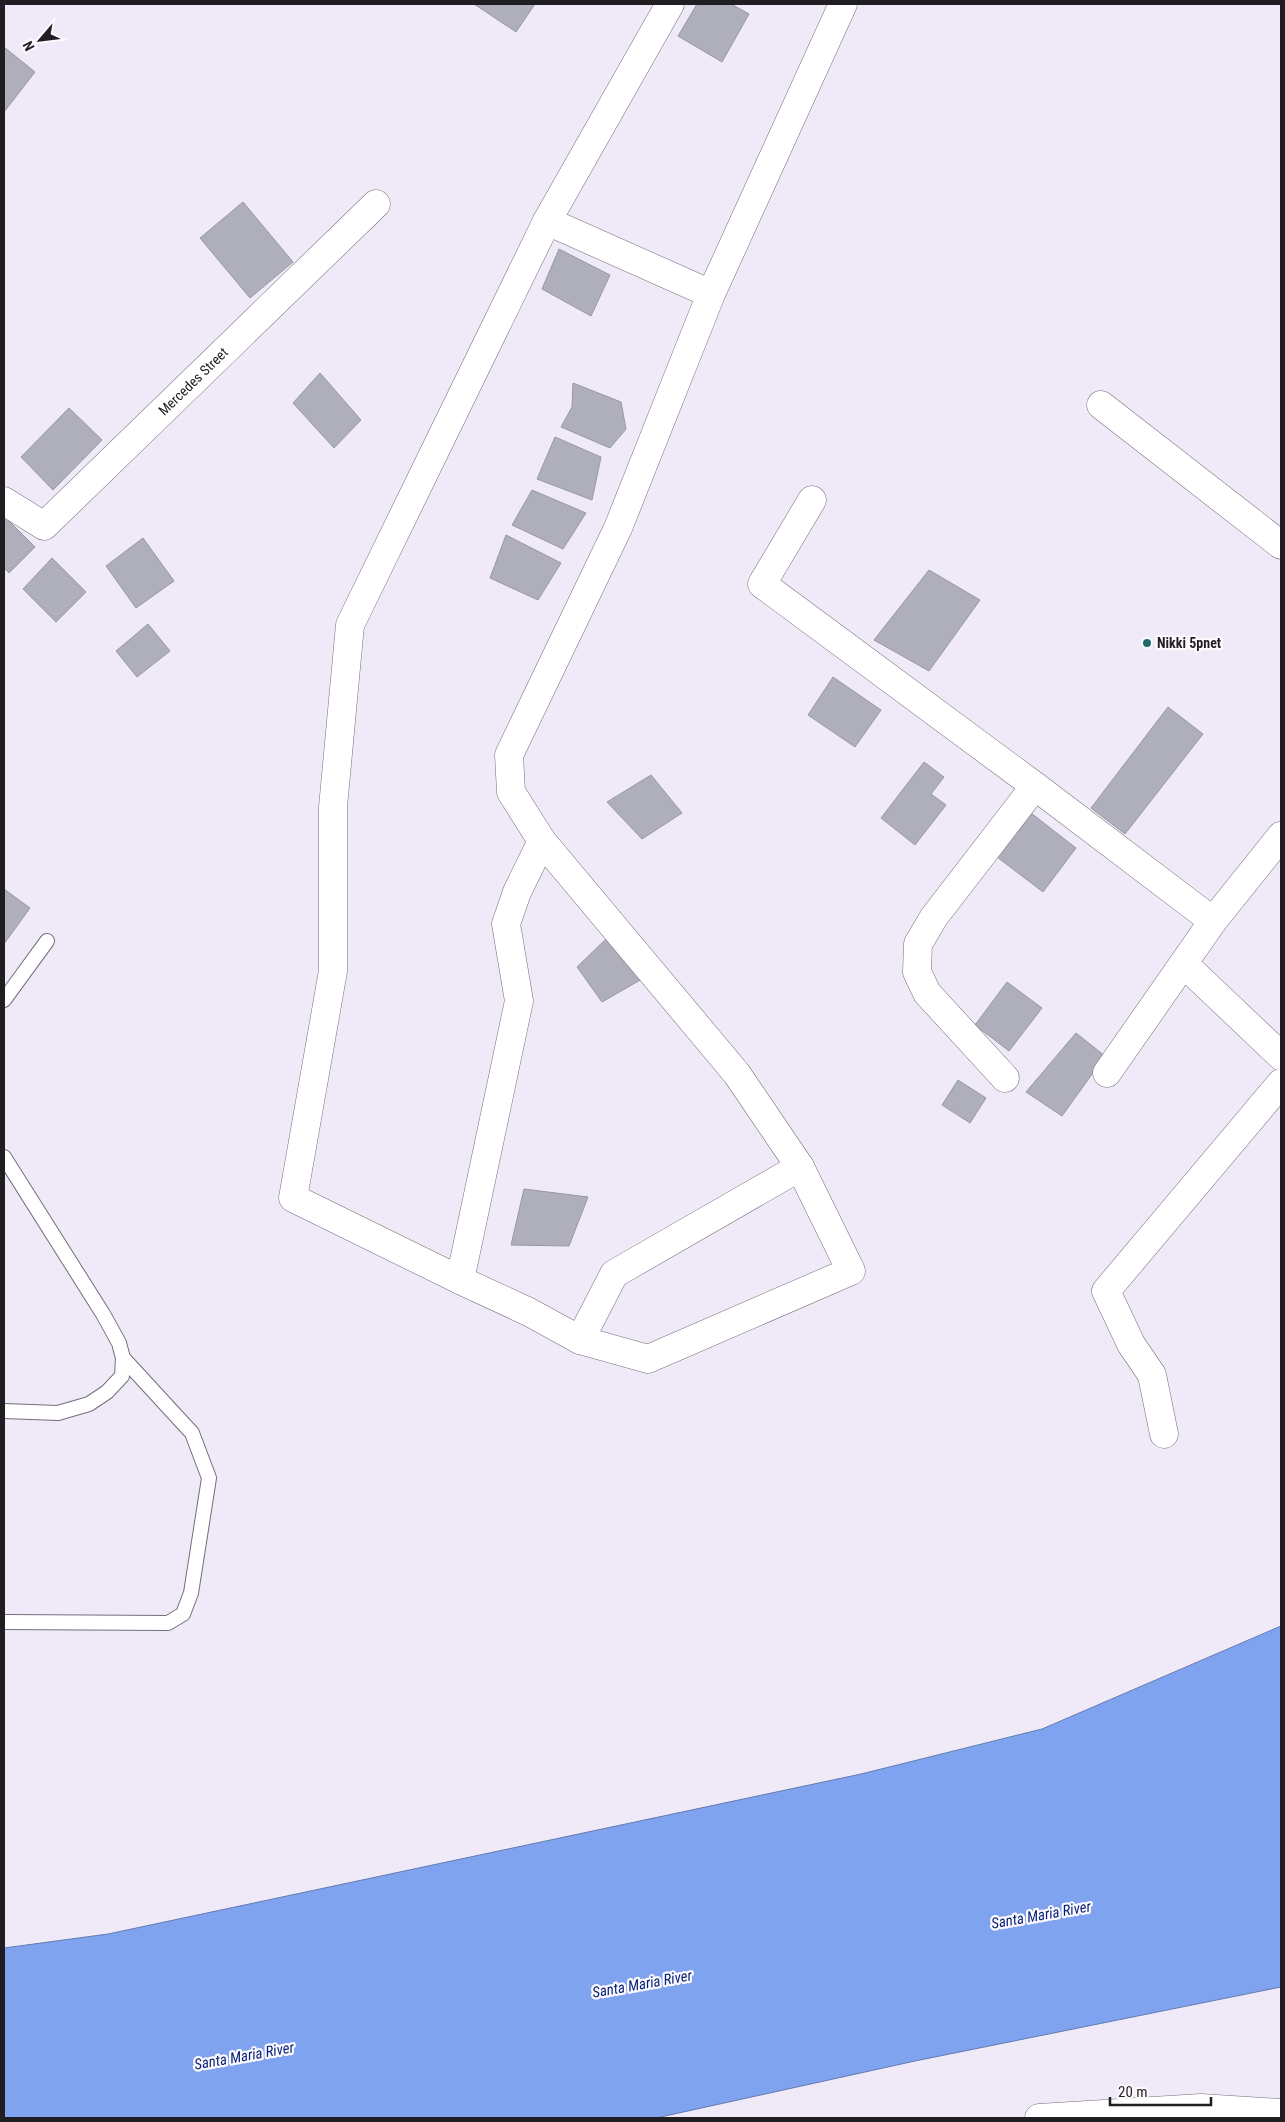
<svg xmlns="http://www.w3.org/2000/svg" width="1285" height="2122" font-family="'Roboto Condensed',sans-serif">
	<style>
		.water { fill: #7fa3ee; stroke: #637bb1 }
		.building { fill: #afafbc; stroke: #9798a5 }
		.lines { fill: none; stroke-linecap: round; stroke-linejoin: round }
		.service-casing { stroke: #746e7a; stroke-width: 16 }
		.minor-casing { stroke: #746e7a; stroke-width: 29 }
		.service { stroke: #fff; stroke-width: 14 }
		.minor { stroke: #fff; stroke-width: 28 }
		.poi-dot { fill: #1e6a6f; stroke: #fcf9ff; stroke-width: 2 }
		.labels { text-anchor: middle; stroke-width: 4.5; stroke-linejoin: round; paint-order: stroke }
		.street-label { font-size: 14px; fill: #211e23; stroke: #fcf9ff }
		.poi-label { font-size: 14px; font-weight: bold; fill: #211e23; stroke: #fcf9ff; text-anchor: start }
		.water-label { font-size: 15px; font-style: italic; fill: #041f74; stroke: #fcf9ff }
	</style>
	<rect width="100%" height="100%" fill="#f0eaf8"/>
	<!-- water -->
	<path class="water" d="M1281,1626V1987L915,2061L656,2118H4V1948L108,1934L861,1774L1042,1729Z"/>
	<!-- building -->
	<path class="building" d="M474,4H535L516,32Z
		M697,4H731L749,14L722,62L678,36Z
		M4,47L35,72L4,112Z
		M243,202L293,262L250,298L200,238Z
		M559,249L610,275L591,316L542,289Z
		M320,373L361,420L334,448L293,403Z
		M573,383L621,402L626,429L610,448L561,427L572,407Z
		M69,408L102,440L53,490L21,457Z
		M555,437L601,457L592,500L537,479Z
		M532,490L586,513L563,549L512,525Z
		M4,516L35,547L9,573L4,568Z
		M506,535L561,563L538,600L490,578Z
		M143,538L174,581L136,608L106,566Z
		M52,558L86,592L56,622L23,589Z
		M929,570L980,600L929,671L874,640Z
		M148,624L170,651L137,677L116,651Z
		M833,677L881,710L855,747L808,715Z
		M1168,707L1203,734L1125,834L1091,808Z
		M924,762L944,777L931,794L946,805L915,845L881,818Z
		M651,775L682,813L642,839L607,802Z
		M1031,813L1076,848L1043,892L997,857Z
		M4,889L30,908L4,944Z
		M608,937L642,979L602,1002L577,967Z
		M1007,982L1042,1008L1009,1051L975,1025Z
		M1076,1033L1105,1056L1062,1116L1026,1092Z
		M958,1080L986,1098L970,1123L942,1105Z
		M524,1189L588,1197L569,1246L511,1245Z"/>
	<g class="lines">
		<defs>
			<path id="service" d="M4,1000L47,941
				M4,1157L103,1314L119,1343L123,1358L122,1376L107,1392L89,1404L58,1413L4,1411
				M4,1622L168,1623L183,1614L191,1593L209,1478L192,1433L123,1358"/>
			<g id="minor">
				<path d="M547,221L711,294"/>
				<path d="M1101,405L1281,545"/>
				<path d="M812,500L762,584L1035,786L1213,921L1281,836"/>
				<path id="s1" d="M4,501L44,526L376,204"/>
				<path d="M542,841L517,892L506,924L519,1001L460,1280L293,1198L333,971V807L350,625L547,221L670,4"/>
				<path d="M1184,964L1281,1056"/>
				<path d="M1107,1073L1213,921"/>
				<path d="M1005,1078L927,993L917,972L918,944L934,917L1035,786"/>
				<path d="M460,1280L529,1312L580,1340L648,1359L851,1271L800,1167L737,1074L542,841L511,792L509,755L618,528L711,294L843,4"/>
				<path d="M580,1340L614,1274L800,1167"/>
				<path d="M1164,1434L1152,1375L1131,1344L1106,1291L1281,1083"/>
				<path d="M1039,2118L1201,2108L1281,2113"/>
			</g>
		</defs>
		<!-- service casing -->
		<use href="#service" class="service-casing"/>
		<!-- minor casing -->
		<use href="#minor" class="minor-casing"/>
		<!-- service -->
		<use href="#service" class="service"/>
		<!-- minor -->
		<use href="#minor" class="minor"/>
	</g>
	<!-- markers -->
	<circle class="poi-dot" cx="1147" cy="643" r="5"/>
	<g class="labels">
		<!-- street labels -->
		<g class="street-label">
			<text dy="5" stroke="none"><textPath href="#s1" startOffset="255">Mercedes Street</textPath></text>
		</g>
		<!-- poi labels -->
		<g class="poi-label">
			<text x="1157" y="648">Nikki 5pnet</text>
		</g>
		<!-- water labels -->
		<g class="water-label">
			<text transform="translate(1041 1915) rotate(-10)" y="5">Santa Maria River</text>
			<text transform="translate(642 1984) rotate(-10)" y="5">Santa Maria River</text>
			<text transform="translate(244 2056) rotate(-10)" y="5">Santa Maria River</text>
		</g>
	</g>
	<!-- border -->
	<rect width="1285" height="2122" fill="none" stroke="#211e23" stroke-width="10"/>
	<!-- north arrow -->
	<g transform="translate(40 40) rotate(242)" stroke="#fcf9ff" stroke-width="4" paint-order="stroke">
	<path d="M0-4L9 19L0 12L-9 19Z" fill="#211e23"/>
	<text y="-8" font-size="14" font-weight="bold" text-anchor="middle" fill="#211e23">N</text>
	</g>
	<!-- scale -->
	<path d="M1110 2097v8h101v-8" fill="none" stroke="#211e23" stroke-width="2.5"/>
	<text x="1118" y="2097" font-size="15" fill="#211e23" stroke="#fcf9ff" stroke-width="4" paint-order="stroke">20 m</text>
</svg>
